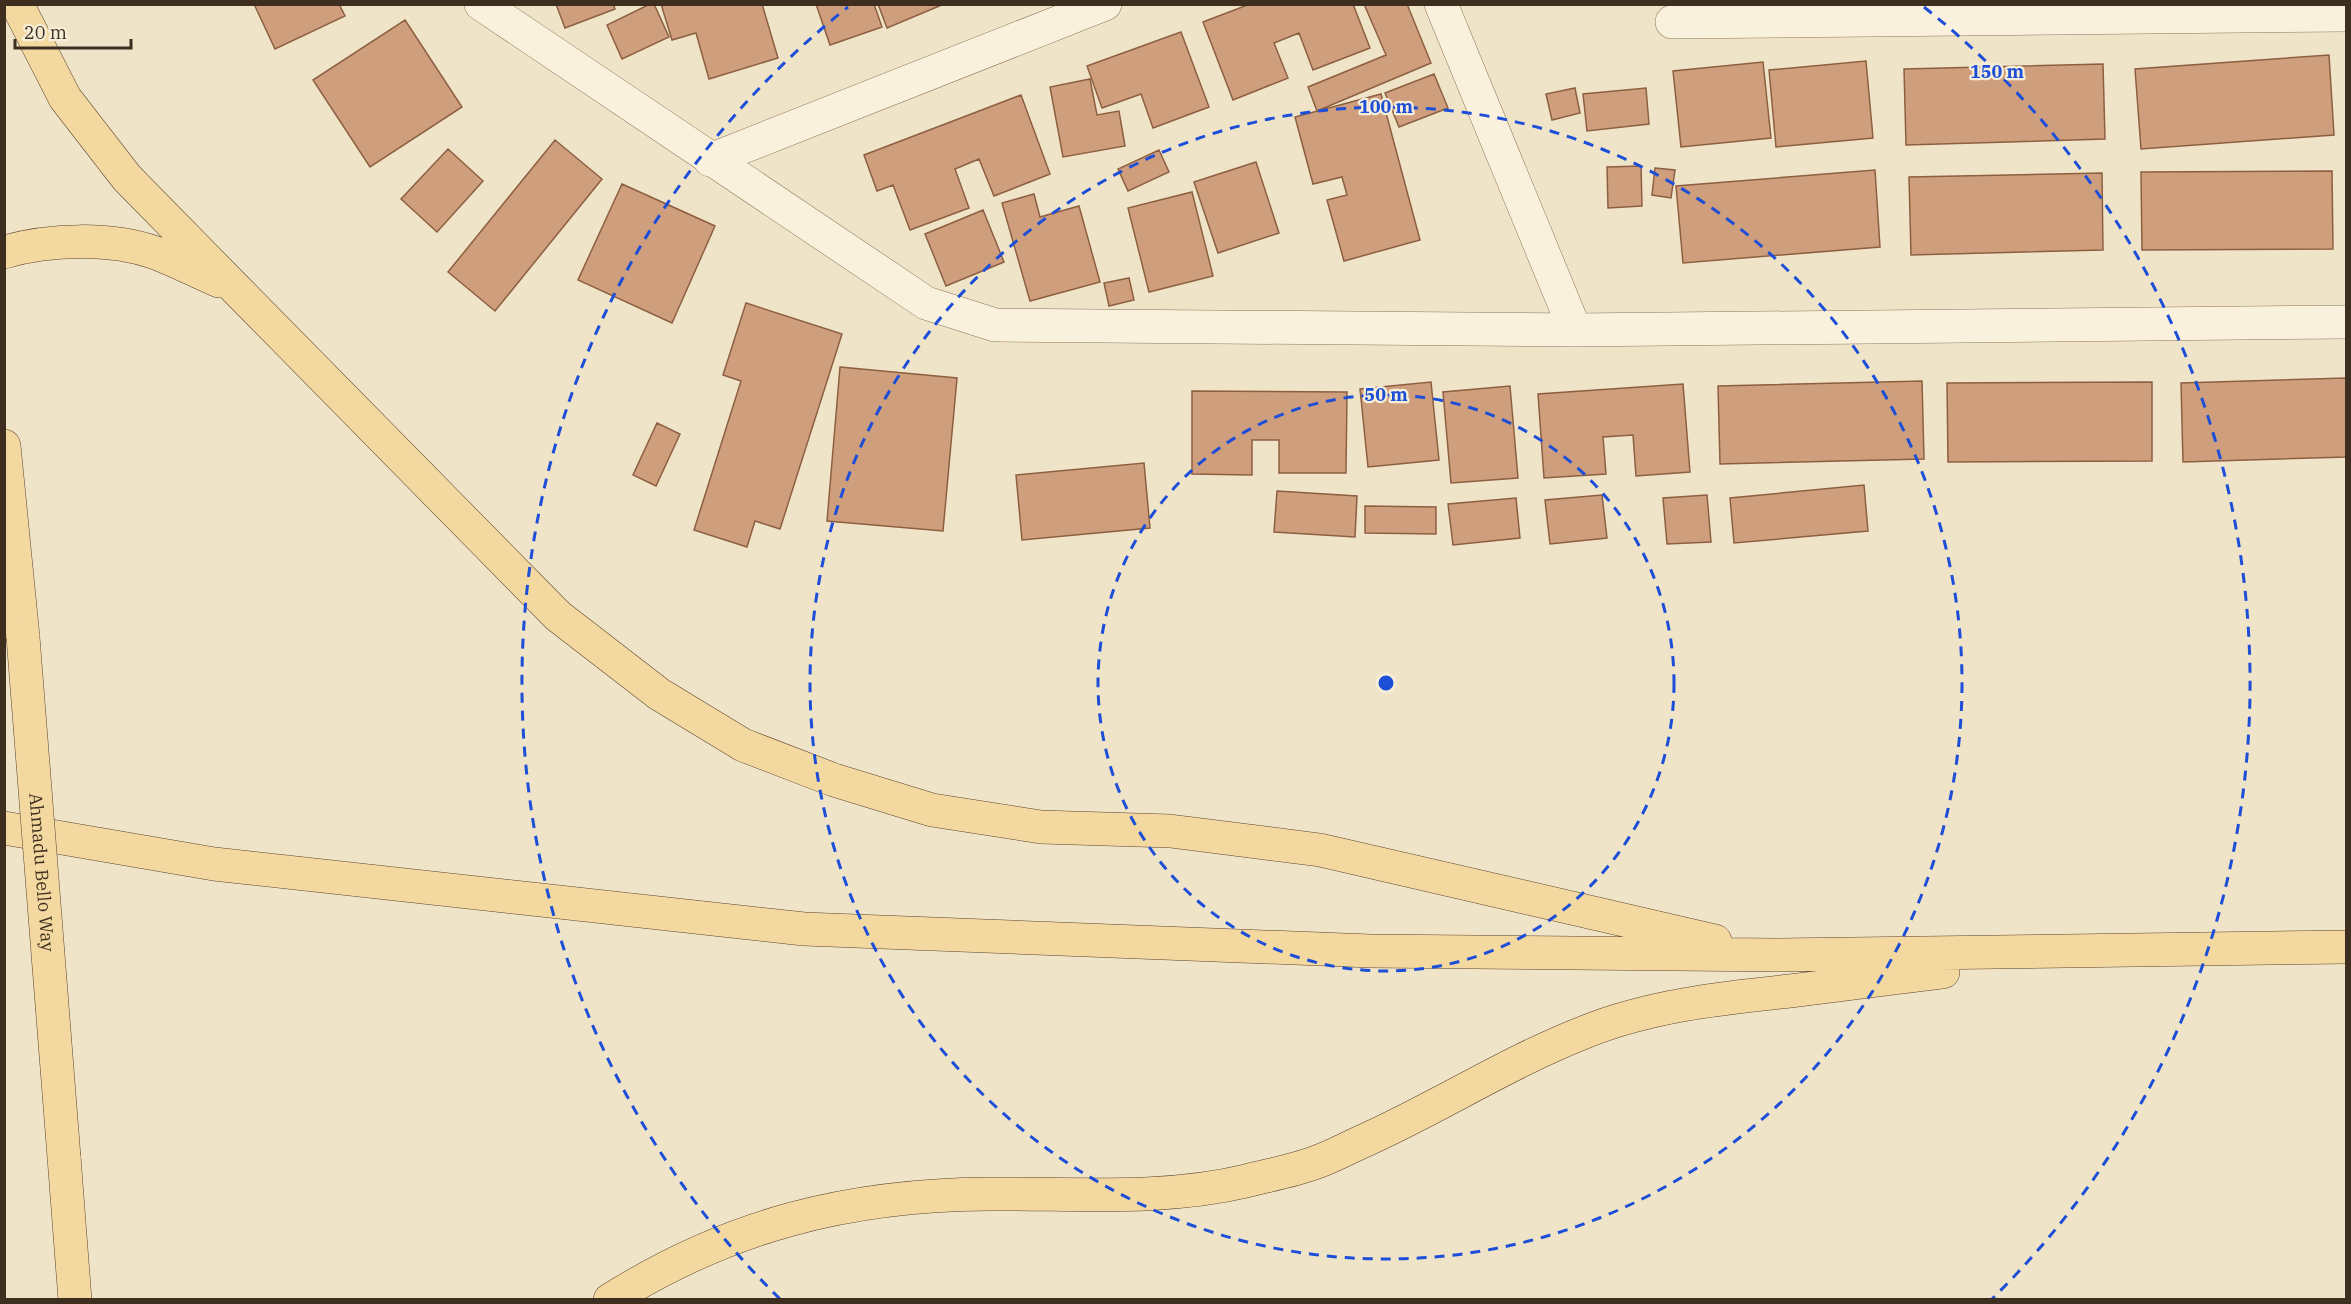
<svg xmlns="http://www.w3.org/2000/svg" width="2351" height="1304" font-family="'IBM Plex Serif',serif">
	<style>
		.building { fill: #cf9f7d; stroke: #8d5f41; stroke-width: 1.5 }
		.lines { fill: none; stroke-linecap: round; stroke-linejoin: round }
		.minor-casing { stroke: #8d765c; stroke-width: 34 }
		.primary-casing { stroke: #5b4430; stroke-width: 34 }
		.minor { stroke: #faf1dc; stroke-width: 33 }
		.primary { stroke: #f3d9a0; stroke-width: 33 }
		.primary-bridge-casing { stroke: #5b4430; stroke-width: 34; stroke-linecap: butt }
		.primary-bridge { stroke: #f3d9a0; stroke-width: 33 }
		.ring { fill: none; stroke: #1d4ed8; stroke-width: 3; stroke-dasharray: 10 8 }
		.labels { text-anchor: middle; stroke-width: 4.5; stroke-linejoin: round; paint-order: stroke }
		.street-label { font-size: 18px; fill: #3d2e20; stroke: #f7eed8 }
		.centre { fill: #1d4ed8; stroke: #f7eed8; stroke-width: 3 }
		.ring-label { font-size: 18px; text-anchor: middle; font-weight: bold; fill: #1d4ed8; stroke: #f7eed8; stroke-width: 4.5; stroke-linejoin: round; paint-order: stroke }
	</style>
	<rect width="100%" height="100%" fill="#f0e4c8"/>
	<!-- building -->
	<path class="building" d="M254,4H339L345,16L275,49Z
		M556,4H613L615,9L565,28Z
		M650,4H654L669,37L622,59L607,25Z
		M661,4H762L778,58L709,79L696,33L672,40Z
		M816,4H874L882,27L830,45Z
		M878,4H944L887,28Z
		M1250,4H1353L1370,48L1313,70L1299,33L1274,43L1288,78L1233,100L1203,22Z
		M1364,4H1407L1431,63L1317,111L1308,87L1386,55Z
		M405,20L462,107L370,167L313,80Z
		M1181,32L1209,107L1153,128L1141,94L1102,108L1087,66Z
		M2329,55L2334,135L2141,149L2135,69Z
		M1866,61L1873,138L1776,147L1769,70Z
		M1763,62L1771,138L1681,147L1673,71Z
		M2103,64L2105,139L1906,145L1904,69Z
		M1434,74L1448,108L1399,127L1385,93Z
		M1090,79L1097,115L1119,111L1125,146L1063,157L1050,87Z
		M1575,88L1580,113L1552,120L1546,94Z
		M1646,88L1649,124L1587,131L1583,94Z
		M1381,94L1420,240L1344,261L1327,200L1347,195L1342,177L1313,184L1295,117Z
		M1021,95L1050,174L994,196L979,159L955,169L969,208L910,230L893,185L877,191L864,155Z
		M555,140L602,179L495,311L448,272Z
		M448,149L483,181L437,232L401,199Z
		M1159,150L1169,172L1128,191L1118,169Z
		M1256,162L1279,233L1218,253L1194,182Z
		M1641,166L1642,206L1608,208L1607,167Z
		M1655,168L1675,170L1671,198L1652,195Z
		M1875,170L1880,247L1683,263L1676,186Z
		M2332,171L2333,249L2142,250L2141,172Z
		M2102,173L2103,250L1911,255L1909,177Z
		M622,184L715,226L672,323L578,280Z
		M1192,192L1213,276L1149,292L1128,208Z
		M1034,194L1040,217L1079,206L1100,282L1030,301L1002,203Z
		M983,210L1004,262L946,286L925,234Z
		M1129,278L1134,300L1109,306L1104,283Z
		M746,303L842,334L780,529L755,521L747,547L694,530L741,381L723,375Z
		M840,367L957,378L943,531L827,521Z
		M2346,378V457L2183,462L2181,383Z
		M1922,381L1924,459L1720,464L1718,386Z
		M1431,382L1439,460L1368,467L1360,389Z
		M2152,382V461L1948,462L1947,383Z
		M1683,384L1690,472L1636,476L1633,435L1603,437L1606,474L1544,478L1538,394Z
		M1510,386L1518,478L1451,483L1443,392Z
		M1192,391L1347,392L1346,473H1279V440H1252V475L1192,474Z
		M657,423L680,434L656,486L633,475Z
		M1144,463L1150,528L1022,540L1016,475Z
		M1864,485L1868,531L1734,543L1730,498Z
		M1277,491L1357,496L1355,537L1274,532Z
		M1602,495L1607,538L1550,544L1545,500Z
		M1707,495L1711,542L1667,544L1663,498Z
		M1516,498L1520,538L1453,545L1448,504Z
		M1365,506L1436,507V534L1365,533Z"/>
	<g class="lines">
		<defs>
			<path id="minor" d="M481,4L926,303L995,325L1575,330L2346,322
				M1441,4L1575,330
				M1672,22L2346,15
				M710,160L1105,4"/>
			<path id="primary" d="M17,4L65,98L127,178L235,288L558,616L659,694L743,745L834,780L932,810L1041,827L1170,831L1320,850L1715,941
				M4,252C50,239 110,237 156,253C177,261 198,272 219,281
				M4,446L23,637
				M4,828L214,864L804,929L1371,951L1778,955L2346,947
				M64,1157L75,1300
				M610,1300C729,1225 848,1195 988,1194C1075,1193 1162,1201 1246,1181C1269,1175 1292,1171 1314,1163C1329,1158 1344,1150 1359,1143C1436,1109 1506,1063 1585,1032C1649,1006 1722,998 1790,991C1841,985 1892,978 1943,972"/>
		</defs>
		<!-- minor casing -->
		<use href="#minor" class="minor-casing"/>
		<!-- primary casing -->
		<use href="#primary" class="primary-casing"/>
		<!-- minor -->
		<use href="#minor" class="minor"/>
		<!-- primary -->
		<use href="#primary" class="primary"/>
		<defs>
			<g id="primary-bridge">
				<path id="s1" d="M23,637L64,1157"/>
			</g>
		</defs>
		<!-- primary-bridge casing -->
		<use href="#primary-bridge" class="primary-bridge-casing"/>
		<!-- primary-bridge -->
		<use href="#primary-bridge" class="primary-bridge"/>
	</g>
	<!-- distance rings -->
	<g class="ring">
		<circle cx="1386" cy="683" r="288"/>
		<circle cx="1386" cy="683" r="576"/>
		<path d="M780 1299A864 864 0 0 1 848 7M1924 7A864 864 0 0 1 1992 1299"/>
	</g>
	<g class="labels">
		<!-- street labels -->
		<g class="street-label">
			<text dy="6" stroke="none"><textPath href="#s1" startOffset="236">Ahmadu Bello Way</textPath></text>
		</g>
	</g>
	<circle cx="1386" cy="683" r="9" class="centre"/>
	<g class="ring-label">
		<text x="1997" y="78">150 m</text>
		<text x="1386" y="113">100 m</text>
		<text x="1386" y="401">50 m</text>
	</g>
	<!-- border -->
	<rect width="2351" height="1304" fill="none" stroke="#3d2e20" stroke-width="12"/>
	<!-- scale -->
	<path d="M15 39v9h116v-9" fill="none" stroke="#3d2e20" stroke-width="3"/>
	<text x="24" y="39" font-size="18" fill="#3d2e20" stroke="#f7eed8" stroke-width="4.5" paint-order="stroke">20 m</text>
</svg>
